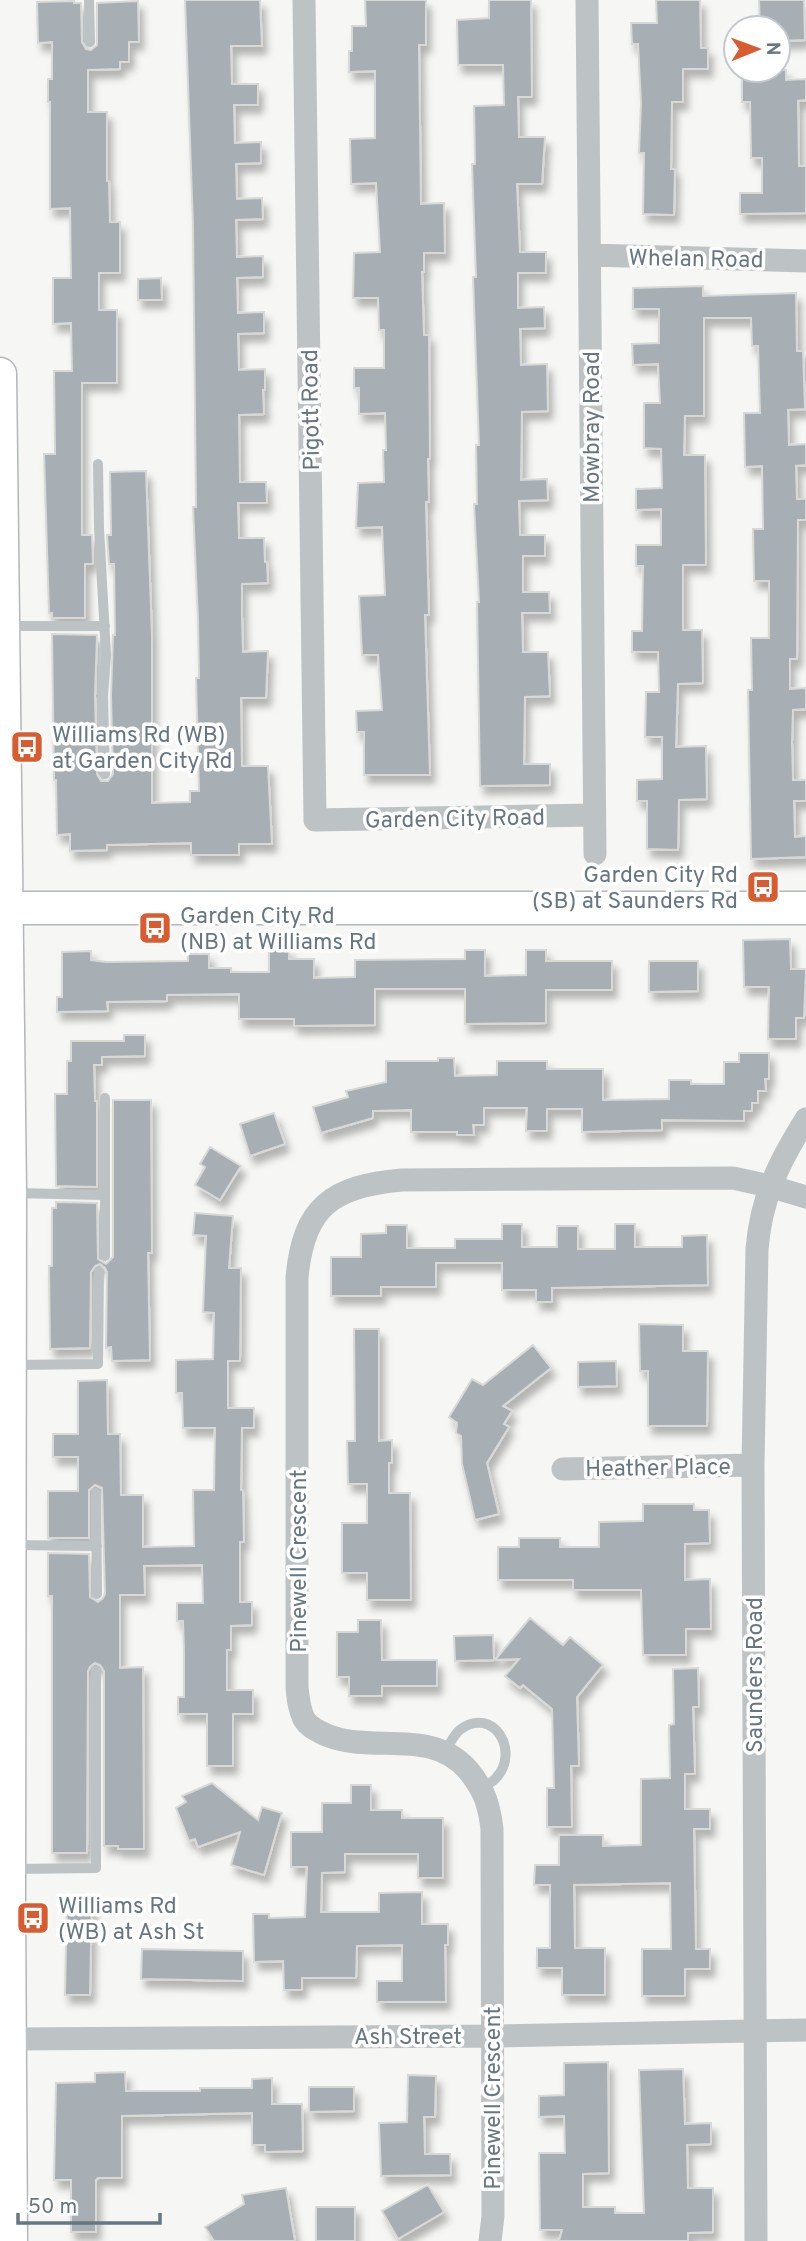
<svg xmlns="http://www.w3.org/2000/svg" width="806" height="2241" font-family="Overpass,sans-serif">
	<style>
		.building { fill: #a7afb4; stroke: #d8d8d6; stroke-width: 2; filter: url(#shadow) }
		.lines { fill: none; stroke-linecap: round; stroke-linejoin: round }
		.secondary-casing { stroke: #b2b7bc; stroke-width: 35 }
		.lane { stroke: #bdc2c5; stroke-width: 10 }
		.street { stroke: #bdc2c5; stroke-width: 23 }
		.secondary { stroke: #fff; stroke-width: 32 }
		.labels { text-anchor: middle; stroke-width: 7; stroke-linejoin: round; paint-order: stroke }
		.street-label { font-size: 23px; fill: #677683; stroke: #fff }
		.poi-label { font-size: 23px; fill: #677683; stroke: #fff; text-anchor: start }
	</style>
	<defs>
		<filter id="shadow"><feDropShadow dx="4.5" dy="8" stdDeviation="3.5" flood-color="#0004"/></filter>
	</defs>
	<rect width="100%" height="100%" fill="#f6f6f4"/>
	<!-- building -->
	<path class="building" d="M185,0H260L262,46H231L232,84H258V105H234L235,143L261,142V163L236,164L237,199L262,198L263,219L236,220L237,257L263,256V277L237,278L238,313L264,312V333L238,334L239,370L265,369V390H263L264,414L239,415L240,482H266L267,503H238L239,538H264L265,562H267L268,583L242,584V616L243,652L268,651L266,698H241L242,766H268L272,844H239V855H191V843L107,845V850L70,851V834L57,835L56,780H54L52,634L97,635L95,696L97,774L101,781H108L113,774L111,696L113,635H115L114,564H109L107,535H111L110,472L146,471L152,636V803L190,802V791H199L196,678H199L198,620L193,507H196L193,226Z
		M365,0H426V45H419L421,204L444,203L445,253H424V272H422L424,335H429L430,459H428L429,502H426L429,615H425L430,775H364V732H357L356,711L382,710L378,655H362L359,596L385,595L382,527L356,528L358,483L384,482L383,450H386L385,413L359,414V388H354V368H384V330H379L378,298H353L354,253L380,252L376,183L351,184L350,139L375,138V71L349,72V51H352V26H366Z
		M489,0H531L532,97H518L519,137H545L542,184H517L520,252H546V273H518V308L544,307L545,328L520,329L521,365L547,364L548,411L522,412L521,480L547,479L548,500L519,501L520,535H545V556H523V592H549L550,613H522L523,652H548L550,696L525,697L524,764H550V785L480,786L477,602H479L474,504H477L476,445H479L473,277H476L472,164H475L474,106L504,105L503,65H458L457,20L489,18Z
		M656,0H700L701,48H708V69H683V102H672L671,169H675L674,215L643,214L644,153H639L641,103L638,44H632L631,23H657Z
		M759,0H804L805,40L778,41V28H760Z
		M74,1V3H81L82,42L86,49L91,50L97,45V3L138,1L139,42H129V62H120V69L88,70V112H107V181H109L110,222H120V273H99V310H117V383H82V535H92L93,564H85V618H52V613H49L44,454H55L54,371H72L71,323L53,324V278H71L70,208L50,209V102H48V79H52V42L38,43L37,2Z
		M742,70H786V80L806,79V100L798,101L799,166H806V213L740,214V193H762V158H751L750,102H742Z
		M161,278L162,300H138V279Z
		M703,286V296L796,293L797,351H803L805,409L788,410L789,445L806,444V465L796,466L797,499H806V520H798L797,659H790V689L806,688V709L793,710L792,742L793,780H806V801H794L795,837L806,836V857L751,859L748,690H752L751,638H769V581H754L753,529H763L762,466L745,467L744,413H760L758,346H752L751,318H704V416H685L684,455H705L706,565H683V630H702L703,683L678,684L676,747L706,746L707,799L679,800L678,850L647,849V801H637V780L662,779V737H645L646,692H659L658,652H632V631H642L643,566H636V545H661V509L636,510V489L662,488L661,449L644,448V403H660L658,364L633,365L632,344L659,343V309H633V288Z
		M790,939L791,969H806L804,1018H796V1039H768L769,987H744L743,940Z
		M269,948L289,949V959H314V978L355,977V960L465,959V950H485V976L526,975V950H546V961H612V990H546V1023L465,1024V989H375V1025L294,1026V1019H239V994L167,995V1001L107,1002L108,1011L57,1012V997H62V952L91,951V960L107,962L188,961V954H209V968H231V972H269Z
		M649,961H698V991L649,992Z
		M124,1035H145V1056L102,1057V1065H94L95,1101H97V1187L56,1186L55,1094H67V1061H71V1041H124Z
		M739,1053H769V1079H765L766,1091H758V1103H752V1111H744V1121L662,1120V1130L582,1132V1109H547V1131H526L527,1108H484V1125H473L474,1135H457V1132H411V1110L373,1111V1118L321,1133L313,1107L348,1097L346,1091L386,1082V1061H438V1058H454L455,1076L497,1075V1061H547V1069H603V1100L669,1099V1080H691V1084H724V1062H739Z
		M113,1100H151L152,1253H148L150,1360L112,1361L111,1347L106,1348L107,1272L105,1268L100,1264L95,1266L91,1272L90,1348L50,1349L49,1266H52V1208H56V1202L97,1203L98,1259L106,1264L113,1257Z
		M274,1113L285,1144L250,1156L240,1124Z
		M210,1147L241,1166L220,1200L195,1185L205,1167L200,1164Z
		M195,1213L233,1216L229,1268H241L240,1361H228V1408H254V1428H242L241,1490H243L244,1542H240V1602H252V1625L231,1626V1650H227V1690H253V1714H233V1766H207V1714H178V1697H184V1651L183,1621H177V1603H203L202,1565L144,1566L145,1595H120V1668L143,1667L144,1849H118V1846H104V1671L100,1665L95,1663L90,1667L88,1671L87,1853H52V1596H48V1553L89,1554L90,1597L98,1602L103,1598L105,1594L102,1488L95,1485L89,1490V1538H48V1491H78V1457H53V1434H78V1381L107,1380L108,1434H120L121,1495H143V1547L194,1546L193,1490H214L215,1428H183L182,1393H176V1360L213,1359L214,1313L203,1312L206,1236L193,1235Z
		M502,1224H522V1247H557V1226H578V1249H615V1224H635V1247H682V1236L707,1235L708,1285L552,1288V1302H536V1290H502V1263H436V1287H381V1296H331V1257H361V1234L386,1233V1225H407V1248H455V1239H502Z
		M639,1324L683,1325V1351H708L707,1426H648V1371H640Z
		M354,1329H379V1441L392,1440V1463H389V1493H410L411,1600H367V1573H342V1523H367V1484H348L347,1441H355Z
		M533,1345L551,1368L503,1406L512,1411L504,1424L509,1427L487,1463L499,1514L475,1520L462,1464L461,1436L456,1433L457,1423L449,1417L472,1379L483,1385Z
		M616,1361L617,1386L578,1387V1362Z
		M643,1504H694V1510H709L710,1543L685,1544V1580L710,1579L711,1629H686V1655H643L641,1590H573V1580H498V1547H519V1538H560V1547H599V1522L643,1521Z
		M530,1618L563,1645L570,1637L603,1665L577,1697L579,1766H571L572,1827H547V1788H554L552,1709L523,1685L520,1688L505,1676L519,1659L495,1660Z
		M358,1620H381L382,1660H437V1686H382V1696H349V1677H337V1632H358Z
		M493,1635L494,1660L455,1661L454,1636Z
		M698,1668L699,1707H693L695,1774H685V1809H710V1829H694L696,1949H710V1969H685V1996H642V1949H671L670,1883L574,1885L575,1948H605V1995H562V1968H537V1948H550V1885H534L535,1865H559V1835H603V1846L641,1845V1779L670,1778L669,1725L674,1724L673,1669Z
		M212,1783L258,1820L262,1807L282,1813L264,1875L231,1865L240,1832L198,1847L195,1839L189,1841L176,1808L186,1802L182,1796Z
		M351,1785H371V1810H402V1818H443V1878H418V1854H345V1872L322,1873L321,1912H379V1893L422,1892V1924H448V1945H445L446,2002H377V1981H402V1945L357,1946L356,1978H302V1990H284L283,1961L254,1962L253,1914H269V1918L305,1917L307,1867H291V1832H322V1803H351Z
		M67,1896H92L90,1995H65Z
		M142,1949L243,1951V1981L141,1979Z
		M608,2062L609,2173L583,2174V2207H615V2213H644L639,2070L683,2069L685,2124L711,2123V2144L687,2145L688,2188H713V2232L688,2233V2241H559L562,2230H540L539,2153H565L564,2116L539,2117V2096L564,2095V2063Z
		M125,2072L126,2091H200V2088H252V2079L272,2078V2104H302L303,2151L265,2152V2145H252V2113L122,2116V2178H98L96,2180V2232H71V2180H54L56,2083L95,2082V2073Z
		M408,2075L436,2076L435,2117H424L425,2154H450L451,2175L381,2176L379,2123L407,2122Z
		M309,2087H354V2111L309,2112Z
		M428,2185L444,2212L398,2239L382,2211Z
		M286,2188L295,2241H214L205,2227L244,2204L242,2195Z
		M316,2207H355V2241H316Z"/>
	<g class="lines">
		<defs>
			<path id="secondary" d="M0,374L10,1193L9,1906L11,2241
				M6,908H806"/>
		</defs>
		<!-- secondary casing -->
		<use href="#secondary" class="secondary-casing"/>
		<!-- lane -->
		<path class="lane" d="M89,0L90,42
			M98,464L99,528L106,655L103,696L105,774
			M6,626H105
			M13,1193L105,1195
			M105,1256V1098
			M12,1365L98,1364L99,1272
			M96,1493L97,1594
			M12,1545L97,1546
			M445,1751C450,1744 454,1734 461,1729C493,1706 521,1751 496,1778C493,1782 486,1785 482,1788
			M12,1869L96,1868V1671"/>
		<!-- street -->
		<path class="street" d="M304,0L315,820L594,815
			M587,0L595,854
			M590,255L806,261
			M563,1469L753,1465
			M11,2039L491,2036L806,2030
			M490,2241L493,2216L492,1829C489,1803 484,1790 468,1770C429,1725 367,1757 320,1732C314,1729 308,1726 304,1719C299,1709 298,1698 297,1687V1278C303,1207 332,1186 402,1180L733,1178L769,1186L806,1197
			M756,2241L753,1465L757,1249C761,1198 779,1162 806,1119"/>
		<!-- secondary -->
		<use href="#secondary" class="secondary"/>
	</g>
	<!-- icons -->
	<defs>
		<symbol id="bus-square" viewBox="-11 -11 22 22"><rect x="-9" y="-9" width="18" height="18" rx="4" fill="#d95c31" stroke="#fff"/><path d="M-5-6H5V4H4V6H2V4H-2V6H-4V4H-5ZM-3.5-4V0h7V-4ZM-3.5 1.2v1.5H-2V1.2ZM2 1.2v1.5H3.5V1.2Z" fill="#fff"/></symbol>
	</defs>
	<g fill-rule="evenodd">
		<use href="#bus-square" x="8" y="728" width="38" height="38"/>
		<use href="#bus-square" x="744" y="868" width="38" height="38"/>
		<use href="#bus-square" x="136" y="909" width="38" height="38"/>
		<use href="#bus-square" x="14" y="1899" width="38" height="38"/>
	</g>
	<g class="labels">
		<!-- street labels -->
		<g class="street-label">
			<text transform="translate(696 258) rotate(1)" y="8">Whelan Road</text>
			<text transform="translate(310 410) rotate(-91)" y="8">Pigott Road</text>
			<text transform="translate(591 427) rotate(-90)" y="8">Mowbray Road</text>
			<text transform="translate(455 818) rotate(-1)" y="8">Garden City Road</text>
			<text transform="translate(658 1467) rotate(-1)" y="8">Heather Place</text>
			<text transform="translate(298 1561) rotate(-90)" y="8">Pinewell Crescent</text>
			<text transform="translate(754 1675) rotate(-90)" y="8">Saunders Road</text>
			<text x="408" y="2044">Ash Street</text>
			<text transform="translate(492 2098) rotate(-90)" y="8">Pinewell Crescent</text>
		</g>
		<!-- poi labels -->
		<g class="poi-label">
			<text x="52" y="742">Williams Rd (WB)<tspan x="52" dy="26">at Garden City Rd</tspan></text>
			<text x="738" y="882" text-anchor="end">Garden City Rd<tspan x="738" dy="26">(SB) at Saunders Rd</tspan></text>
			<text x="180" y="923">Garden City Rd<tspan x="180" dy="26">(NB) at Williams Rd</tspan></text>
			<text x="58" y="1913">Williams Rd<tspan x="58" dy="26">(WB) at Ash St</tspan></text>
		</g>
	</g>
	<!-- north arrow -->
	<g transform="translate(757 49) rotate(89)"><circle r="33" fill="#ffffff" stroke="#c2c8cd" stroke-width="2"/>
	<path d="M0-5L12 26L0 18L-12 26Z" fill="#d95c31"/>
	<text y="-10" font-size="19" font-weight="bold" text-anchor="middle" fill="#677683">N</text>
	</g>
	<!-- scale -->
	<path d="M18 2213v10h142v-10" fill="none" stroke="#677683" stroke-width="3.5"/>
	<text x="28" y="2213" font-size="21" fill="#677683" stroke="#ffffff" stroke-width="5" paint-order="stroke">50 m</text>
</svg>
